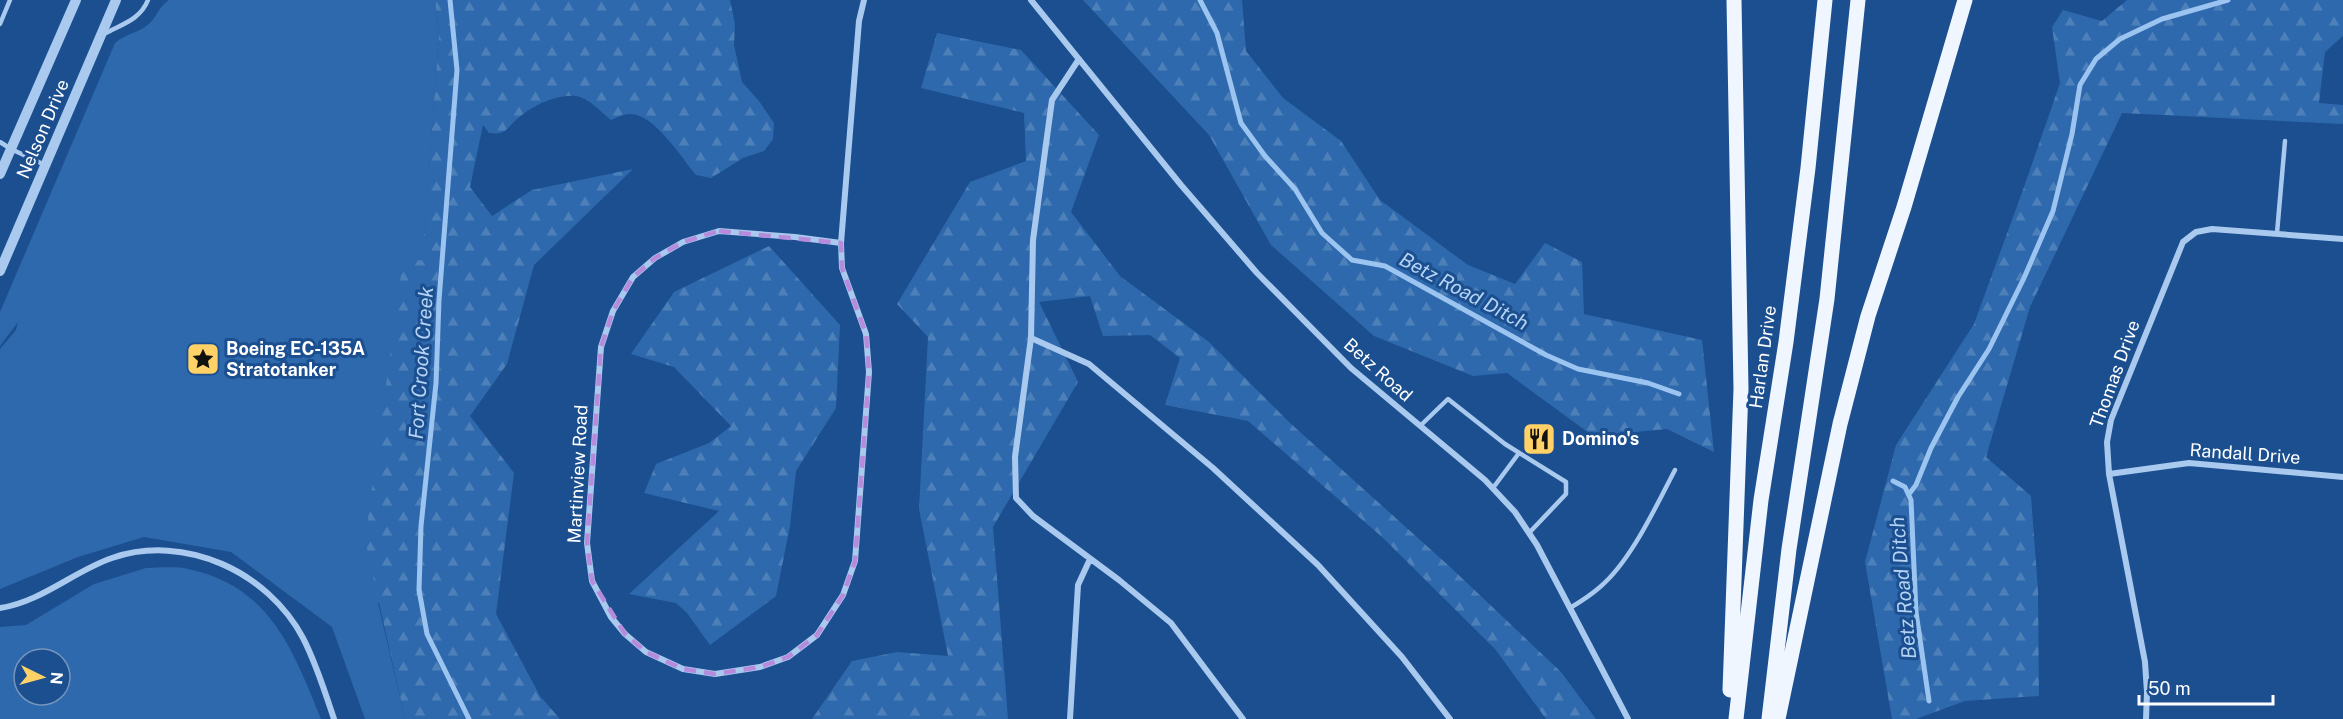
<svg xmlns="http://www.w3.org/2000/svg" width="2343" height="719" font-family="'Public Sans',sans-serif">
	<style>
		.green { fill: #2e69ad; fill-rule: evenodd }
		.forest { fill: url(#forest-firs) }
		.lines { fill: none; stroke-linecap: round; stroke-linejoin: round }
		.stream { stroke: #9cc4f0; stroke-width: 5 }
		.service { stroke: #a9c9ee; stroke-width: 4.5 }
		.minor { stroke: #a9c9ee; stroke-width: 6 }
		.tertiary { stroke: #a9c9ee; stroke-width: 10 }
		.primary { stroke: #f0f6ff; stroke-width: 15 }
		.marked { fill: none; stroke: #b68bdc; stroke-width: 4.5; stroke-dasharray: 12 8; stroke-linejoin: round }
		.labels { text-anchor: middle; stroke-width: 6; stroke-linejoin: round; paint-order: stroke }
		.street-label { font-size: 18px; fill: #fff; stroke: #1b4f8f }
		.poi-label { font-size: 18px; font-weight: bold; fill: #fff; stroke: #1b4f8f; text-anchor: start }
		.water-label { font-size: 20px; font-style: italic; fill: #b5d3f5; stroke: #1b4f8f }
	</style>
	<defs>
		<pattern id="forest-firs" width="22" height="20" patternUnits="userSpaceOnUse" patternTransform="scale(1.5)"><rect width="22" height="20" fill="#2e69ad"/><path d="M5 1l3.5 6h-7zM16 11l3.5 6h-7z" fill="#4d80b9"/></pattern>
	</defs>
	<rect width="100%" height="100%" fill="#1b4f8f"/>
	<!-- green -->
	<path class="green" d="M169,0H435L439,35L398,592L378,603L405,719H365L332,627L231,552L144,537L78,557L0,589V349L16,330L18,322L0,346V312L115,43C125,34 141,32 150,23C157,15 160,6 169,0Z
		M146,568C160,568 175,566 188,569C270,586 293,650 321,719H0V627L26,625L94,584ZM24,659H60V695H24Z"/>
	<!-- forest -->
	<path class="forest" d="M435,0H730L735,24L734,45L742,82L759,101L774,123L773,139L764,151L743,158L711,178L696,175C681,157 653,112 629,114C623,114 616,118 611,120C601,112 589,98 576,96C555,94 530,107 516,120C505,130 506,135 489,133L483,125L470,187L492,216L532,190L633,169L534,265L507,364L470,416L514,473L496,614L540,696L560,719H405L365,540L401,275V263L422,260L439,35Z
		M1083,0H1242L1246,51L1283,98L1341,141L1380,200L1468,265L1515,284L1545,243L1582,262L1584,314L1702,340L1714,452L1667,429L1593,436L1507,373L1473,376L1374,336L1271,245L1209,135Z
		M2127,0H2343V36L2325,52L2319,103L2343,105V124L2122,113L2030,307L1986,457L2031,496L2038,591L2039,696L1965,701L1916,719H1892L1865,562L1896,445L1974,324L2024,187L2060,83L2052,27L2063,10L2102,21Z
		M937,33L1021,50L1099,135L1071,212L1120,276L1209,342L1290,423L1448,565L1561,672L1596,719H1546L1495,649L1382,537L1248,421L1165,405L1180,358L1150,335L1103,336L1090,296L1039,302L1078,382L993,527L1008,719H812L852,661L897,652L948,656L919,509L928,337L897,304L970,182L1026,161L1024,113L921,88Z
		M769,246L840,325L836,408L796,471L790,526L776,596L710,645L687,613L676,603L629,594L719,511L644,493L656,464L709,443L731,426L674,367L631,354L674,292Z"/>
	<g class="lines">
		<!-- stream -->
		<path class="stream" d="M450,0L457,70L439,300L436,383L421,526L419,590L427,634L469,719
			M1200,0L1217,33L1241,123L1265,156L1295,189L1322,233L1352,260L1385,266L1546,355L1578,369L1648,383L1679,394
			M1893,481L1905,487L1911,500L1916,612L1929,701
			M1909,494L1916,485L1931,448L1958,397L1989,349L2024,278L2053,211L2072,134L2080,85L2096,59L2120,39L2162,19L2228,0"/>
		<!-- service -->
		<path class="service" d="M0,24L10,0
			M104,34C122,24 140,20 148,0
			M0,142L11,149L45,165
			M2277,233L2285,141
			M1420,426L1448,399L1505,444L1566,482V494L1529,533
			M1493,488L1519,453
			M1570,608C1580,602 1591,595 1600,587C1631,561 1656,506 1675,470"/>
		<!-- minor -->
		<path class="minor" d="M1031,0L1181,185L1257,273L1351,368L1485,480L1515,512L1537,545L1628,719
			M1079,59L1052,100L1033,240L1031,338L1015,457L1016,498L1033,516L1119,580L1171,623L1243,719
			M719,231L795,237L841,243L842,268L866,334L869,372L855,561L843,595L817,635L788,657L760,667L715,674L683,669L646,652L625,634L611,617L592,581L587,543L601,347L613,311L633,277L655,258L683,242Z
			M841,243L859,21L864,0
			M1031,338L1089,364L1213,468L1318,565L1402,657L1450,719
			M2109,474L2189,463L2343,477
			M0,608C41,602 74,571 112,558C185,533 268,572 303,638C316,663 325,692 334,719
			M1070,719L1078,585L1090,559
			M2146,719L2147,692L2145,662L2109,474L2107,442L2111,420L2183,242L2196,232L2212,229L2343,239"/>
		<!-- tertiary -->
		<path class="tertiary" d="M0,174L76,0
			M0,271L116,0"/>
		<!-- primary -->
		<path class="primary" d="M1730,690L1741,389L1734,0
			M1736,719L1761,500L1786,342L1808,168L1825,0
			M1769,719L1789,549L1827,299L1858,0
			M1778,719L1840,424L1868,316L1904,207L1965,0"/>
	</g>
	<!-- marked area -->
	<path class="marked" d="M719,231L841,243L842,268L866,334L869,372L855,561L843,595L817,635L788,657L760,667L715,674L683,669L646,652L625,634L592,581L587,543L601,347L613,311L633,277L655,258L683,242Z"/>
	<!-- icons -->
	<defs>
		<symbol id="sight-square" viewBox="-11 -11 22 22"><rect x="-9" y="-9" width="18" height="18" rx="4" fill="#ffd166" stroke="#1b4f8f"/><path d="M0-6L1.8-2.2L6-1.7L2.9 1.2L3.7 5.4L0 3.3L-3.7 5.4L-2.9 1.2L-6-1.7L-1.8-2.2Z" fill="#111"/></symbol>
		<symbol id="restaurant-square" viewBox="-11 -11 22 22"><rect x="-9" y="-9" width="18" height="18" rx="4" fill="#ffd166" stroke="#1b4f8f"/><path d="M-5-6h1v4h1v-4h1v4h1v-4h1v5L-1.5 .5V6h-2V.5L-5-1ZM5-6V6H3V1.5H1.5Q1.5-4 5-6Z" fill="#111"/></symbol>
	</defs>
	<g fill-rule="evenodd">
		<use href="#sight-square" x="184" y="340" width="38" height="38"/>
		<use href="#restaurant-square" x="1520" y="420" width="38" height="38"/>
	</g>
	<g class="labels">
		<!-- street labels -->
		<g class="street-label">
			<text transform="translate(43 129) rotate(-67)" y="6">Nelson Drive</text>
			<text transform="translate(1763 357) rotate(-82)" y="6">Harlan Drive</text>
			<text transform="translate(1378 370) rotate(42)" y="6">Betz Road</text>
			<text transform="translate(2115 374) rotate(-70)" y="6">Thomas Drive</text>
			<text transform="translate(2245 454) rotate(4)" y="6">Randall Drive</text>
			<text transform="translate(578 474) rotate(-87)" y="6">Martinview Road</text>
		</g>
		<!-- poi labels -->
		<g class="poi-label">
			<text x="226" y="355">Boeing EC-135A<tspan x="226" dy="21">Stratotanker</tspan></text>
			<text x="1562" y="445">Domino's</text>
		</g>
		<!-- water labels -->
		<g class="water-label">
			<text transform="translate(1464 291) rotate(28)" y="7">Betz Road Ditch</text>
			<text transform="translate(421 363) rotate(-86)" y="7">Fort Crook Creek</text>
			<text transform="translate(1903 588) rotate(-95)" y="7">Betz Road Ditch</text>
		</g>
	</g>
	<!-- north arrow -->
	<g transform="translate(42 677) rotate(95)"><circle r="28" fill="#1b4f8f" stroke="#7695bc" stroke-width="1.5"/>
	<path d="M0-4.5L10 22L0 15L-10 22Z" fill="#ffd166"/>
	<text y="-9" font-size="16" font-weight="bold" text-anchor="middle" fill="#ffffff">N</text>
	</g>
	<!-- scale -->
	<path d="M2139 695v9h134v-9" fill="none" stroke="#ffffff" stroke-width="3"/>
	<text x="2148" y="695" font-size="18" fill="#ffffff" stroke="#1b4f8f" stroke-width="4.5" paint-order="stroke">50 m</text>
</svg>
